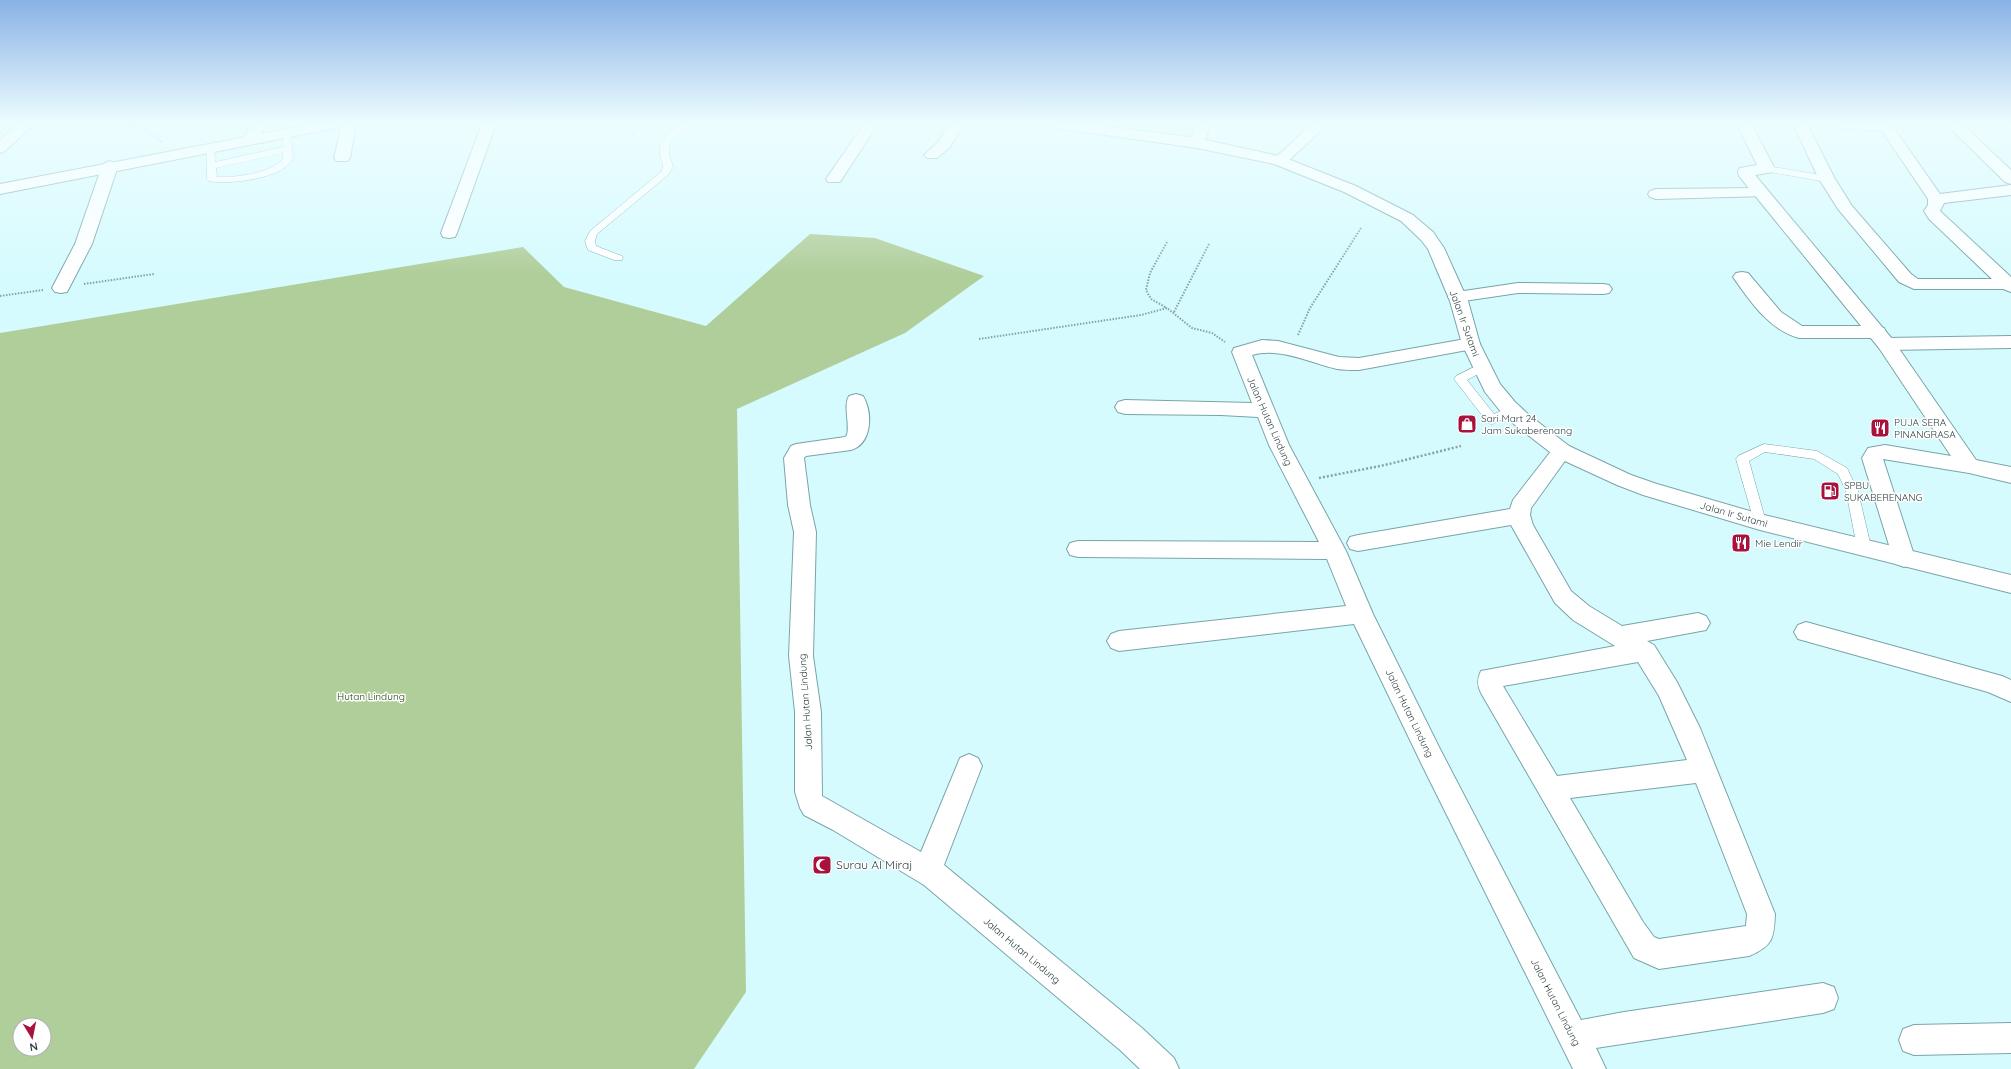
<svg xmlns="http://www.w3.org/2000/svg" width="2011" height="1069" font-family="Quicksand,sans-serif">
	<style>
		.forest { fill: #b0ce9a; fill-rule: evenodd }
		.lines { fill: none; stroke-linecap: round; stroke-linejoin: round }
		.service-casing { stroke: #78a5a8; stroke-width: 1 }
		.minor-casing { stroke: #78a5a8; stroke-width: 2 }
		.tertiary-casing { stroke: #78a5a8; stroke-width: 2 }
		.primary-casing { stroke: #78a5a8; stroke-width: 2 }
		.path-far1 { stroke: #86a2a5; stroke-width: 2; stroke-dasharray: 1.5 1.5; stroke-linecap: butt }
		.path { stroke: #86a2a5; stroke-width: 2.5; stroke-dasharray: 2 2; stroke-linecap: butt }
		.service { fill: #fff; fill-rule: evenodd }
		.minor { fill: #fff; fill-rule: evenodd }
		.tertiary { fill: #fff; fill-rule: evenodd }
		.primary { fill: #fff; fill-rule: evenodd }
		.labels { text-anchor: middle; stroke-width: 3; stroke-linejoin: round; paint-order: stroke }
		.street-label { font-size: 10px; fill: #2d3f41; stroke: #fff }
		.poi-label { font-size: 10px; fill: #2d3f41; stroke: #fff; text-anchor: start }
		.park-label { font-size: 10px; fill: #243e06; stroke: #fff }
		.near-poi-label { font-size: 12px; fill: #2d3f41; stroke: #fff; text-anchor: start }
	</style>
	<rect width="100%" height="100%" fill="#d6fbfe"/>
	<!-- forest -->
	<path class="forest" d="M810,234L875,238L984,276L905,333L737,409L746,992L694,1069H0V333L523,247L564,287L706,326ZM20,1025H44V1049H20Z"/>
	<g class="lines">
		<defs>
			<path id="service" d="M646,124H655L641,137H635V133Z
				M684,124H695C687,133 667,134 669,152C669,157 672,162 673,167L668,175L597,234L595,241L596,246L622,256L623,258L622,260H614L588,250L585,241L590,231L661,172L663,167C663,162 660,157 660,151C659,138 673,129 684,124Z
				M287,130L291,133L293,159C290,162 288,166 284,168C269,179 227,185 209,181L207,179V146H213L214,148L215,162L283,147V133ZM283,153V159C272,173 235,178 217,177L216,168Z
				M1767,166L1827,176L1832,179L1827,182L1764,171L1762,169Z
				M1482,363L1488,367L1486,370L1467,380L1494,414L1512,406L1518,410L1516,413L1492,424L1488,423L1454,379L1456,376Z
				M1764,444L1817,451L1847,468L1858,491L1871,547L1869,551L1864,552L1859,551L1857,547L1846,491L1838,474L1814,459L1765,452L1749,461L1766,522L1765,525L1760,527L1755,525L1736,459L1738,456Z"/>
			<path id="minor" d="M18,124H34L5,151L0,153V140Z
				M252,124H266L256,143H246L243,140Z
				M342,124H356L350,158L347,161H337L334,158Z
				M482,124H496L457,233L455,237L449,238L443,237L441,233Z
				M864,124H878L840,182H828L826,179Z
				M949,124H963L950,147L937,158H927L924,155L939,141Z
				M1197,124H1211L1202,146H1192L1189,143Z
				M1312,124H1328L1285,164H1275L1272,161L1275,158Z
				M1793,124H1807L1835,179L1852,206L1911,274L1918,279H1992L1929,219L1924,211L1928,205V199L1882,131L1840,128L1835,127L1833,124H1891L1940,194L2011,185V195L1944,203L1940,211L2011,277V292L2003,289H1914L1899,282L1838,209L1819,179Z
				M1946,124H1962L2011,170V184L2005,182Z
				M110,161L115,163L118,166L92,244L67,292L61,293L55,292L52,288L75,244L102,166L105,163Z
				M1761,188L1767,190L1769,193L1767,196L1656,199L1650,197L1648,194L1650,191L1656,189Z
				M1742,272L1748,273L1781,312L1802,326H1877L1884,328L1886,332L1884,336L1877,338H1799C1769,330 1750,301 1733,277L1736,273Z
				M1518,283L1603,284L1609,285L1612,289L1609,293L1603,294L1518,293L1457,302L1451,301L1448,297L1451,293L1457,292Z
				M2011,336V348L1886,350L1879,348L1877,344L1879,340L1886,338Z
				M1471,338L1478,340L1480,344L1478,348L1359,370C1352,370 1344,370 1337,369C1310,363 1280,347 1252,355L1289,445L1346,551L1373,614L1440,749L1581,1020L1624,1012L1823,983L1834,987L1838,998L1834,1009L1823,1013L1596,1048L1606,1069H1573L1422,765L1354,624L1119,651L1111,648L1107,641L1111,634L1119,631L1346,606L1327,559L1078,557L1070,555L1067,549L1070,543L1078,541L1319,542L1269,445L1258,417L1221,415L1125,414L1118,412L1115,407L1118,402L1125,400L1252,403L1232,352L1234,348L1262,340L1278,341L1339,357L1359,358Z
				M856,394L863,396C873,413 872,444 851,450L806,456L804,458L810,505L816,532L813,656L821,712L822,796L921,852L960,758L969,754L978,758L982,766L944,865L1142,1028L1174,1058L1179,1069H1140L1120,1050L924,885L833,830L804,815L800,808L795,792V712L789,656L794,532L788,505L784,458L791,446L796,444L845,437L847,435C850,423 843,406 849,396Z
				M1562,444L1569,446L1572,451L1531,508L1530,515L1533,525L1571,591L1589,606L1622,626L1698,613L1706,616L1710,623L1706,630L1647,641L1654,645L1677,682L1700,728L1775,914C1774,938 1773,946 1749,956L1659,969L1634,958L1481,693C1477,685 1477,679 1481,671L1615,646L1573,620L1555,603L1511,525L1358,551L1350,549L1347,543L1350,537L1358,535L1510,509L1513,500L1555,446ZM1638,662L1659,696L1687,760L1557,776L1503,686ZM1696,783L1747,914L1746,926L1659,939L1654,937L1643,922L1570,798Z
				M1806,622L2002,676L2011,680V702L1988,692L1798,639L1794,632L1798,625Z
				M2011,1023V1053L1914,1055L1903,1051L1899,1040L1903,1029L1914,1025Z"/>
			<path id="tertiary" d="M1737,124H1751L1775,169L1773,172L1755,175L1893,340L1976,460L2011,467V483L1969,473L1883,459L1915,558L1912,564L1904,567L1896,564L1893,558L1862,458L1868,448L1885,445L1951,456L1879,348L1739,176L1738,171L1740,168L1757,165Z"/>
			<path id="primary" d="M313,124H343L341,127L336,128L0,194V184Z
				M1049,124H1089L1197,138L1283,157L1356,186L1413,215L1433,232L1444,248L1468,301L1480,344L1500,384L1515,402L1529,415L1569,446L1631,475L1657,484L1760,514L2011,575V593L1760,530L1643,495L1617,485L1567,462L1555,456L1515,425L1501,412L1485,392L1462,344L1450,301L1428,249L1421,240L1401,221L1344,192L1274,164L1197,148L1056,128L1051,127Z"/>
		</defs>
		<!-- service casing -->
		<use href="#service" class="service-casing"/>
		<!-- minor casing -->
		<use href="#minor" class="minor-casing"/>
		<!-- tertiary casing -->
		<use href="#tertiary" class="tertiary-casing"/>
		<!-- primary casing -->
		<use href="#primary" class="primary-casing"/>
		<!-- path-far1 -->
		<path class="path-far1" d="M123,124L145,129L162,142
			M1167,242L1150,273L1146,290L1151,299L1167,308
			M84,284L154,274
			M0,296L43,290
			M1174,312L1209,244
			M1298,335L1310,308L1361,228
			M979,339L1141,315L1167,308L1192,328L1212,333L1225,342"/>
		<!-- path -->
		<path class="path" d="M1319,478L1385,465L1461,446"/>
		<!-- service -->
		<use href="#service" class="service"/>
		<!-- minor -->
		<use href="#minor" class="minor"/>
		<!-- tertiary -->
		<use href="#tertiary" class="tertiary"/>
		<!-- primary -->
		<use href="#primary" class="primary"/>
	</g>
	<!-- sky -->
	<linearGradient id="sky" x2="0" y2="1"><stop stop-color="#8ab2e6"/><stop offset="0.45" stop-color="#edfdff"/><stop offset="1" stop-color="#edfdff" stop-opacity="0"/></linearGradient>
	<rect width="2011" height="274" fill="url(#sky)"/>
	<!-- icons -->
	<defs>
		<symbol id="shop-square" viewBox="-11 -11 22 22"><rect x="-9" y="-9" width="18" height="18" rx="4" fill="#a9123d" stroke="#fff"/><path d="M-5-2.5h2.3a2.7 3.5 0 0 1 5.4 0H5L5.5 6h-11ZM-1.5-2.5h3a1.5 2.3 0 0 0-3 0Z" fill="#fff"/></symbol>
		<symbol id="restaurant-square" viewBox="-11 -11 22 22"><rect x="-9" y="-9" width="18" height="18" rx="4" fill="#a9123d" stroke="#fff"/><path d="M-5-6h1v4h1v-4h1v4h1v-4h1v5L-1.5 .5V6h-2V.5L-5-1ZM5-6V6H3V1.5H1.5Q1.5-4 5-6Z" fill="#fff"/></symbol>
		<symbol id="fuel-square" viewBox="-11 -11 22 22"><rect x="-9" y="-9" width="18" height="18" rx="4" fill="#a9123d" stroke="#fff"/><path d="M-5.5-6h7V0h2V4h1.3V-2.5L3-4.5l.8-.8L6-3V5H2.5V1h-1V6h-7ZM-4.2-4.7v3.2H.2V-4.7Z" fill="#fff"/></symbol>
		<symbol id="mosque-square" viewBox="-11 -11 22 22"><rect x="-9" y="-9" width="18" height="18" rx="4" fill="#a9123d" stroke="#fff"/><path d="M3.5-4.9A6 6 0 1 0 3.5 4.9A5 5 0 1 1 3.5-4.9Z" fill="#fff"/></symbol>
	</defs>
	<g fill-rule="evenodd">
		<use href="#shop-square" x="1456" y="413" width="22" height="22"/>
		<use href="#restaurant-square" x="1869" y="417" width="22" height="22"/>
		<use href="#fuel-square" x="1819" y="480" width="22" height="22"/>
		<use href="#restaurant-square" x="1730" y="532" width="22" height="22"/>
		<use href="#mosque-square" x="811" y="854" width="22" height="22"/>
	</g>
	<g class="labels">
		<!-- street labels -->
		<g class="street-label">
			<text transform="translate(1465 323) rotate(70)" y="4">Jalan Ir Sutami</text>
			<text transform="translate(1270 421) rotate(66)" y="4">Jalan Hutan Lindung</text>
			<text transform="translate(1734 514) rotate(16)" y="4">Jalan Ir Sutami</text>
			<text transform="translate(805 702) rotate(-94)" y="4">Jalan Hutan Lindung</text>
			<text transform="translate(1410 713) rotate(64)" y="4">Jalan Hutan Lindung</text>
			<text transform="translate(1022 950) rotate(40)" y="4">Jalan Hutan Lindung</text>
			<text transform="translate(1556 1002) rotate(63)" y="4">Jalan Hutan Lindung</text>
		</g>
		<!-- poi labels -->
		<g class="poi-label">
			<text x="1481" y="422">Sari Mart 24<tspan x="1481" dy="12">Jam Sukaberenang</tspan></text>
			<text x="1894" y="426">PUJA SERA<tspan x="1894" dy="12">PINANGRASA</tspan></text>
			<text x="1844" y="489">SPBU<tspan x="1844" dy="12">SUKABERENANG</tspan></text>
			<text x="1755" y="547">Mie Lendir</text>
		</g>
		<!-- park labels -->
		<g class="park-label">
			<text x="371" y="700">Hutan Lindung</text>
		</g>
		<!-- near-poi labels -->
		<g class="near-poi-label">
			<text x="836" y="869">Surau Al Miraj</text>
		</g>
	</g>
	<!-- north arrow -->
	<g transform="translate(32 1037) rotate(170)"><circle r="19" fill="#ffffff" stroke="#abb2b3"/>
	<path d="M0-3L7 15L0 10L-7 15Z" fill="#a9123d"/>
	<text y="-6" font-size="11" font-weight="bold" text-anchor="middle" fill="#2d3f41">N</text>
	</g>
</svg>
